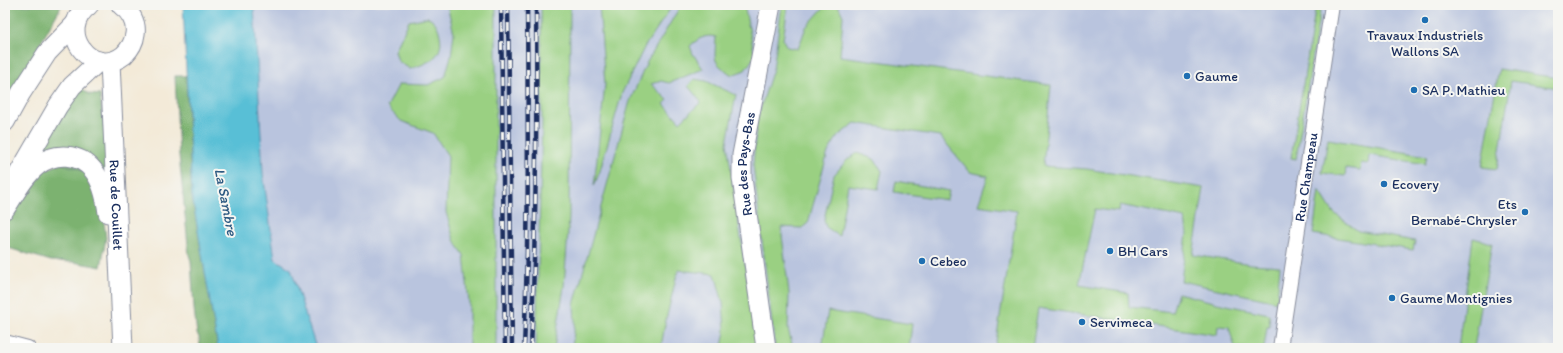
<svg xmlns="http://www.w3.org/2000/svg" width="1563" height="353" font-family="Itim,sans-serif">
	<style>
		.industrial { fill: #b9c4de }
		.green { fill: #9ad082; stroke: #5a8070 }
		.forest { fill: #7bb270; stroke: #4b7067 }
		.water { fill: #58bfd6; stroke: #3a779a }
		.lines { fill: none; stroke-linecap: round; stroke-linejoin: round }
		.street-casing { stroke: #878c9b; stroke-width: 16 }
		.secondary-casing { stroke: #878c9b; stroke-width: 21 }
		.street { stroke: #fff; stroke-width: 14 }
		.secondary { stroke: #fff; stroke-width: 19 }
		.rail-casing { stroke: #1b2f5e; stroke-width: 4.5 }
		.rail { stroke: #f6f6f2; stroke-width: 3; stroke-dasharray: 9; stroke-linecap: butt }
		.poi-dot { fill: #1f6fb2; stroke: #f6f6f2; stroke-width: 1.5 }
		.labels { text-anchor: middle; stroke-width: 4; stroke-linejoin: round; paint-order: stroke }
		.poi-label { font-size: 14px; fill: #1b2f5e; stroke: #f6f6f2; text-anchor: start }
		.street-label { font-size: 14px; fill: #1b2f5e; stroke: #f6f6f2 }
		.water-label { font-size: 15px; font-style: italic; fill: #2d5a82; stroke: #f6f6f2 }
	</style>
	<rect width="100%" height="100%" fill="#f6f6f2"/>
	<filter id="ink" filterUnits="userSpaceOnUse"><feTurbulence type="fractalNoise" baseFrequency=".025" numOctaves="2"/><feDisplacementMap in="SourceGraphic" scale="8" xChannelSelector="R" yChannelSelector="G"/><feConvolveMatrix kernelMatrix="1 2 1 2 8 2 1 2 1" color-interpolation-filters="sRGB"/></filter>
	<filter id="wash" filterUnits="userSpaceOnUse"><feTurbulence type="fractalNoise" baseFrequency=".012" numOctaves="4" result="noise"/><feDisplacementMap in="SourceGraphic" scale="16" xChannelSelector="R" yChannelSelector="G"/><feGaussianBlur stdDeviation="0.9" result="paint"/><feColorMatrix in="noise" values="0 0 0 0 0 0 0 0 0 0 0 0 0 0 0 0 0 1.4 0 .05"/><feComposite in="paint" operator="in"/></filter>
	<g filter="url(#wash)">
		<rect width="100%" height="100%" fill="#f3ead8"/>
		<!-- industrial -->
		<path class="industrial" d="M254,5H1558V348H316L291,269L275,260L263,173Z"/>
		<!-- green -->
		<path class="green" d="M447,5H496V348H469V302L464,255L454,240L446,212L448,156L433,133L401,121L387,107L399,84L428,85L445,77L451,56L454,33Z
			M541,5H570L569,218L564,287L554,348H536L542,123Z
			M599,5H673L645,46L622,93L600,171L594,186L605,84Z
			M681,5H744L755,56L745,70L732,75C711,61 715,61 716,37C705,34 698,39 690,46L693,54L703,69L669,83L661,81L651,84L668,100L664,104L680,122L701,102L688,86L694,79L706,81L736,95L727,143L757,348H722L725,330L723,303L715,274L678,270L665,324L661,348H572L575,323L574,305L630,101L647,62Z
			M782,5H788L783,40L787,47L798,49L806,27L826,5H838L843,16L840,56L1051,85L1043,166L1087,169L1204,188L1193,255L1251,264L1280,266L1277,302L1181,281L1187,233L1185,218L1120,205L1119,212L1095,209L1079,285L1128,293L1129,307L1172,312L1178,293L1217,303L1269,314L1270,327H1267L1264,348H1237L1234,345L1229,327L1218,326L1217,335L1038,308L1032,348H995L1017,211L978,205L988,176L970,172L940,136L855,123L838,136L828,152L808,223L802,228L781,227L789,293L788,329L793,348H775L753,165L757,119L773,69Z
			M1316,5H1321L1296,159L1291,158Z
			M428,17C434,20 437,24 439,31C446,56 431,62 410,69L398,61L395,51L409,21Z
			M1499,69L1558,78V88L1511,81L1497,169L1482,167Z
			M1328,139L1427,156L1425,164L1369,155L1368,164L1361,163L1360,170L1346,168L1345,176L1322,173Z
			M857,153L874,159L882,171L878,189L848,185L839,236L826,227L824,220L834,175L847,160Z
			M896,181L949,191L947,200L894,192Z
			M1319,190L1333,212L1358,231L1415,241L1413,250L1313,234Z
			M1473,238L1492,243L1474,348H1458Z
			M828,311L912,324L909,348H822Z"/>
		<!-- forest -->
		<path class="forest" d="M5,5H62L5,107Z
			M175,76H186L192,196L218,348H200L199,337L197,334L194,309L191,261L189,255L179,155Z
			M79,86L89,94L100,95L110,171L105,177L40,157L50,128Z
			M66,161L92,177L102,207L106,238L101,267L73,262L51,261L5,247V220L9,213L37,174Z"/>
		<!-- water -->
		<path class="water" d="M183,5H254L263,173L275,259L291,269L316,348H218L192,196Z"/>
	</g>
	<g filter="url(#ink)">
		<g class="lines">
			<defs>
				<g id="street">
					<path d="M5,342L28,348"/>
					<path id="s1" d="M1280,348L1332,5"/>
				</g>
				<g id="secondary">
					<path d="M89,5C54,31 92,80 124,55C130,49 134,43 135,34C137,23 130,11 121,5"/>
					<path id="s2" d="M110,62L123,348"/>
					<path d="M5,122L21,93L47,53L75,24"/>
					<path d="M15,180L58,106L72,86L99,61"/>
					<path d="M5,209C15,194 24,176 38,165C55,152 79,153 93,170C103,182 106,198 108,213"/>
					<path id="s3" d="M766,348L742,178V155L771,5"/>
				</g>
			</defs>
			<!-- street casing -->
			<use href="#street" class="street-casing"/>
			<!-- secondary casing -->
			<use href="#secondary" class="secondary-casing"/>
			<!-- street -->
			<use href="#street" class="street"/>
			<!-- secondary -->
			<use href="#secondary" class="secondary"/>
			<defs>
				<path id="rail" d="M501,5L505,348
					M508,5L512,348
					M524,348C529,234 528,119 527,5
					M531,348C536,234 537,119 536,5"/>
			</defs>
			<!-- rail casing -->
			<use href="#rail" class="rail-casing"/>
			<!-- rail -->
			<use href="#rail" class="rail"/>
		</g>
	</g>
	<!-- markers -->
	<g class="poi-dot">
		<circle cx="1425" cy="20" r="4"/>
		<circle cx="1187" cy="76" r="4"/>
		<circle cx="1414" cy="90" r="4"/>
		<circle cx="1384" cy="184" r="4"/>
		<circle cx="1525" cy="212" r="4"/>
		<circle cx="1110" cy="251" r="4"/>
		<circle cx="922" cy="261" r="4"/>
		<circle cx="1392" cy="298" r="4"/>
		<circle cx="1082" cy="322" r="4"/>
	</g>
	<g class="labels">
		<!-- poi labels -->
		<g class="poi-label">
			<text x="1425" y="40" text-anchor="middle">Travaux Industriels<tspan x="1425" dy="16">Wallons SA</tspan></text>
			<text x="1195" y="81">Gaume</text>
			<text x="1422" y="95">SA P. Mathieu</text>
			<text x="1392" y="189">Ecovery</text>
			<text x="1517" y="209" text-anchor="end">Ets<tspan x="1517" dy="16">Bernabé-Chrysler</tspan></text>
			<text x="1118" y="256">BH Cars</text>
			<text x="930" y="266">Cebeo</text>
			<text x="1400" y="303">Gaume Montignies</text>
			<text x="1090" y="327">Servimeca</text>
		</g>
		<!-- street labels -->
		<g class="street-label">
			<text dy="5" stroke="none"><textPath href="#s3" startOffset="186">Rue des Pays-Bas</textPath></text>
			<text dy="5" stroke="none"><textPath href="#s1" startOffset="173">Rue Champeau</textPath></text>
			<text dy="5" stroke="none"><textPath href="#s2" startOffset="143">Rue de Couillet</textPath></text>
		</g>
		<!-- water labels -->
		<g class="water-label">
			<text transform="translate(226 202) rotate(79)" y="5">La Sambre</text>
		</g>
	</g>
	<!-- margin -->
	<rect width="1563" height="353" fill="none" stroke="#f6f6f2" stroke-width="20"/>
</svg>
